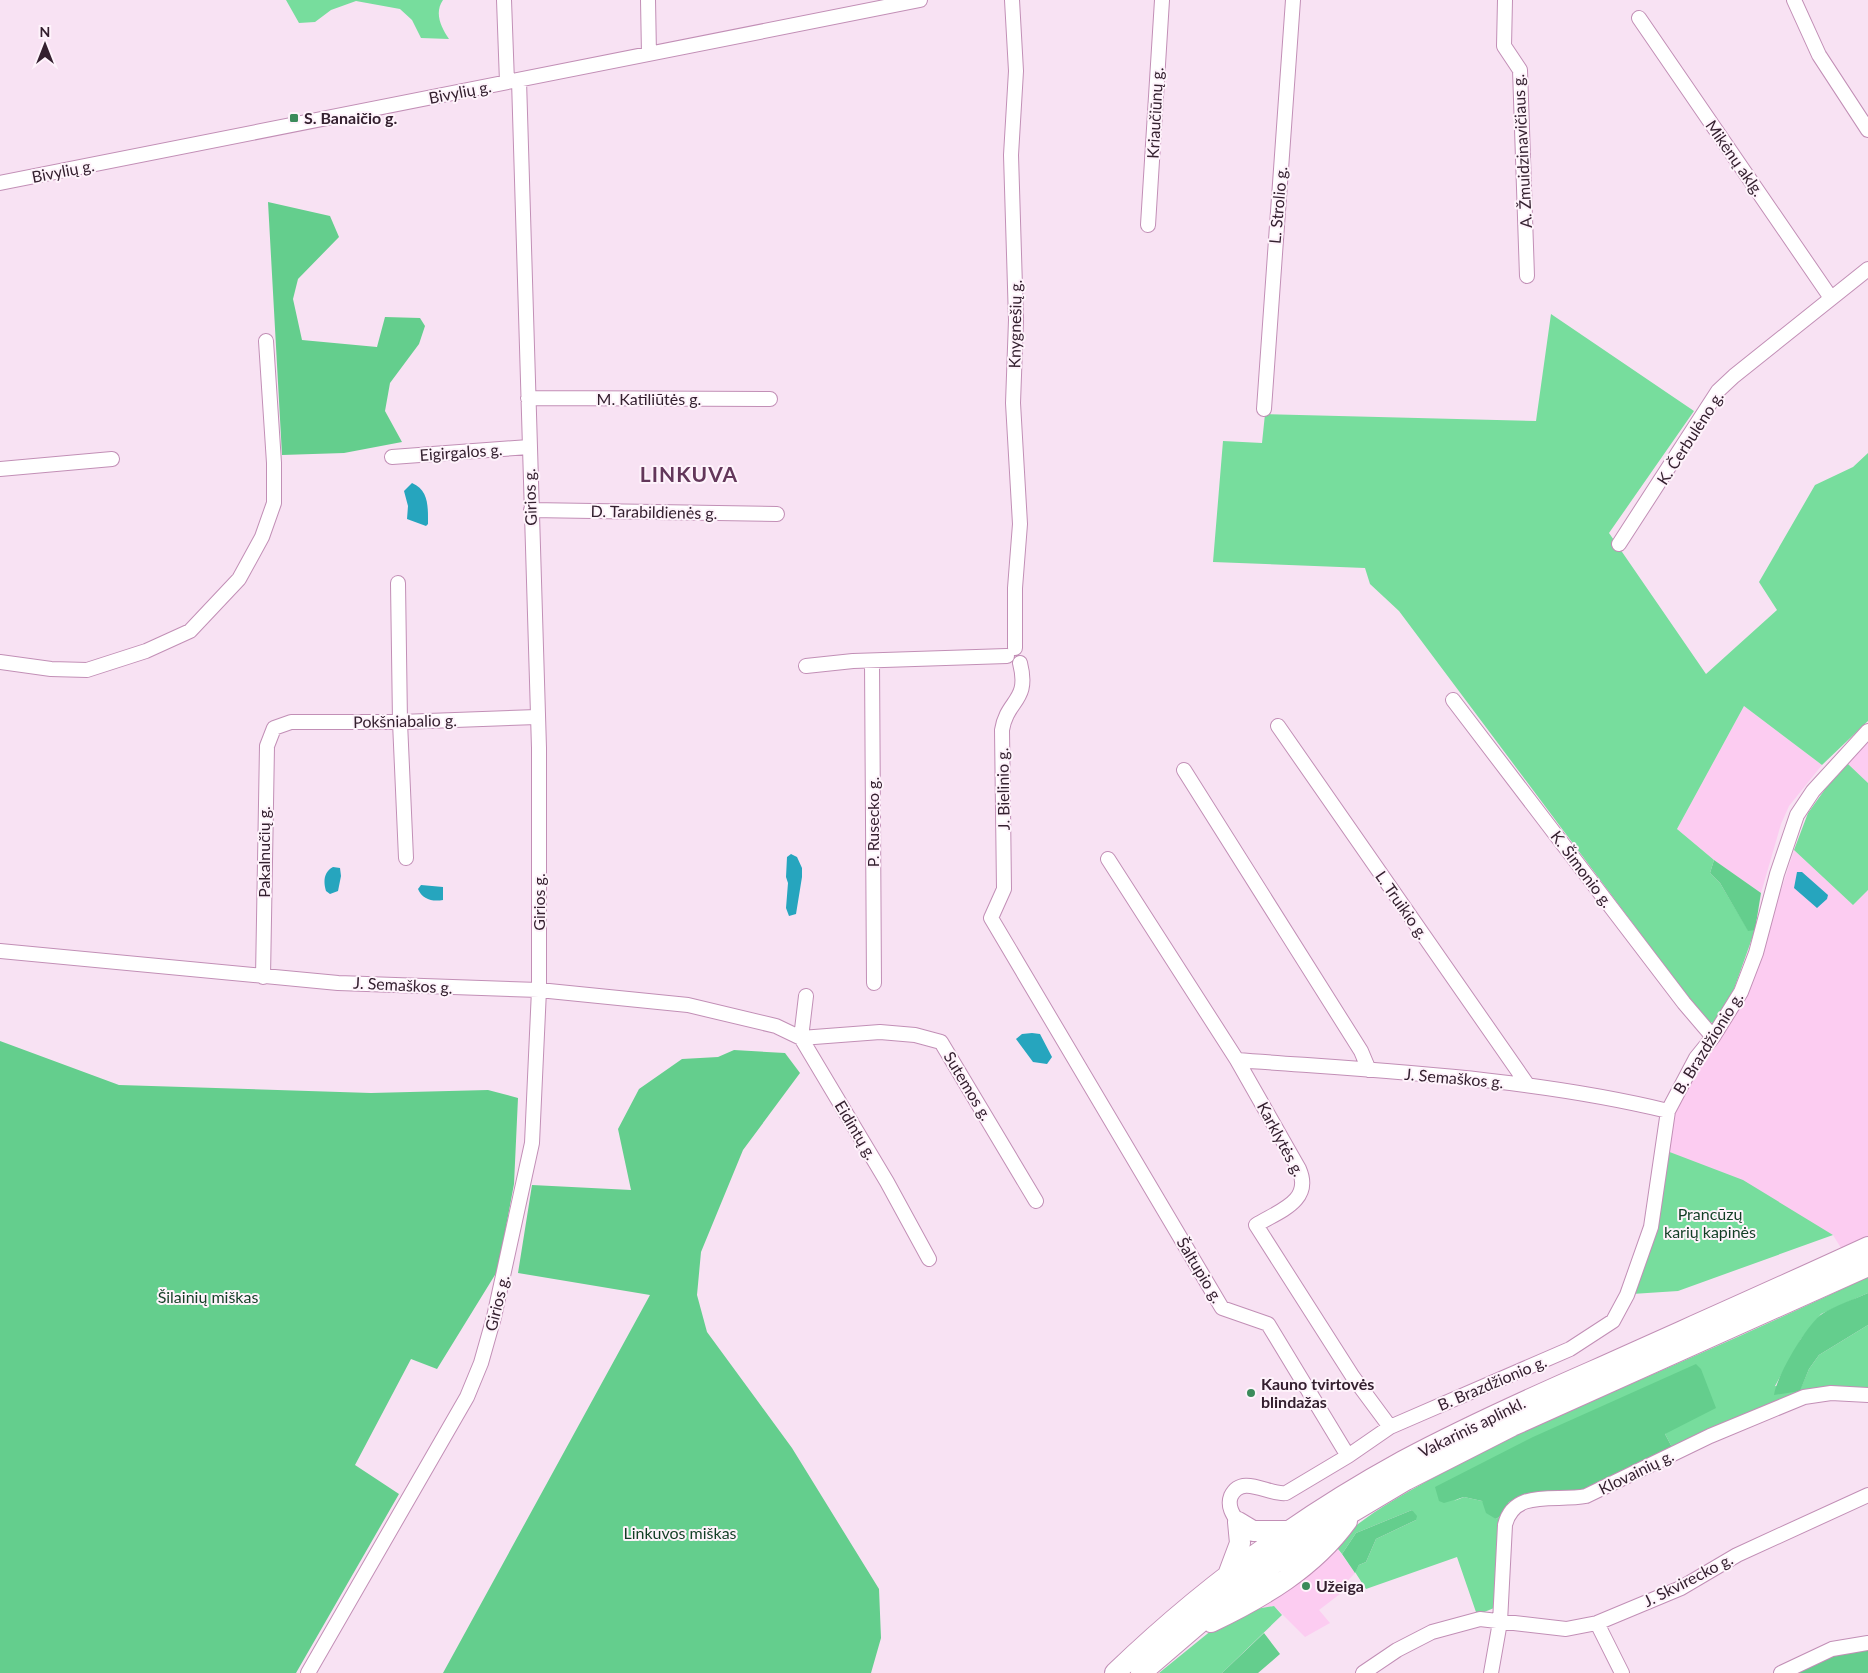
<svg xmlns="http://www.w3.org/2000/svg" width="1868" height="1673" font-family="Lato,sans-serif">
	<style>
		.built { fill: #fcccf1 }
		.green { fill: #77dd9d }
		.forest { fill: #64ce8d }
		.water { fill: #26a5be }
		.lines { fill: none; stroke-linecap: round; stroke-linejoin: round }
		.minor-casing { stroke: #c28fb6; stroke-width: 16 }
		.highway-casing { stroke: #c28fb6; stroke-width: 22 }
		.minor { stroke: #fff; stroke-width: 14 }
		.highway { stroke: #fff; stroke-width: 20 }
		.poi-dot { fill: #3b8b5b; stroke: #fef3fb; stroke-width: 2 }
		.labels { text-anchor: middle; stroke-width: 4; stroke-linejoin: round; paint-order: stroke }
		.street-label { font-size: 16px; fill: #34202f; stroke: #fef3fb }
		.poi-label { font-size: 16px; font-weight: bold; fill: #34202f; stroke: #fef3fb; text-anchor: start }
		.park-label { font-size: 16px; fill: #123e25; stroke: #fef3fb }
		.district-label { font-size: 21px; font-weight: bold; letter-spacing: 1px; fill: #63375a; stroke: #fef3fb }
	</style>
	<rect width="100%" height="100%" fill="#f8e2f3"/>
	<!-- built -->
	<path class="built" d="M1744,706L1822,765L1789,806L1781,824L1761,893L1714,860L1677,829Z
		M1868,742V783L1848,764Z
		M1794,850L1853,905L1868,890V1236L1841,1248L1833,1235L1667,1151L1673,1117L1680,1097L1700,1063L1733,1019L1751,984Z
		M1334,1544L1355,1573L1338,1591L1340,1594L1319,1610L1330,1623L1305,1637L1274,1606L1244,1611Z"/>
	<!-- green -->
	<path class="green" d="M286,0H443C434,13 441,27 449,39L421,38L412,20L400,9L356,1L331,10L315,22L299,23Z
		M1551,314L1694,411L1609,533L1706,674L1777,610L1759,582L1815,485L1853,467L1868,453V721L1822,765L1744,706L1677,829L1714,860L1710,873L1720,883L1748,930H1755L1734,989L1715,1024L1705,1020L1399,611L1370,584L1365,568L1213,562L1223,441L1262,443L1265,414L1536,421Z
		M1848,764L1868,783V890L1853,905L1794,850L1808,813L1828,785Z
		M1667,1151L1743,1180L1833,1235L1678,1291L1632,1294Z
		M1868,1277V1293L1821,1314L1801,1339L1775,1386L1800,1390L1809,1369L1819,1355L1868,1325V1393L1834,1390L1674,1451L1665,1434L1701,1369L1454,1501L1464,1497L1482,1501L1496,1519L1502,1515L1494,1608L1477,1615L1457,1557L1366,1589L1355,1572L1359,1565L1366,1562L1376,1539L1416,1520L1412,1510L1356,1533L1342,1554L1334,1544C1363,1517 1396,1498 1431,1479C1490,1446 1551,1419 1612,1392C1698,1355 1783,1317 1868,1277Z
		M1274,1606L1282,1615L1222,1673H1159L1223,1621L1244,1611Z"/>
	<!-- forest -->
	<path class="forest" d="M268,202L330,216L339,237L298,279L293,299L302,340L377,347L385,317L420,318L425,326L419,344L390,383L385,411L402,442L344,453L282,455Z
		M1714,860L1761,893L1755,930L1748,931L1720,883L1710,873Z
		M0,1041L119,1085L371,1093L488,1090L518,1098L514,1184L498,1270L437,1369L411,1359L355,1465L399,1494L296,1673H0Z
		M734,1050L785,1053L800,1073L743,1150L701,1252L697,1295L707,1332L792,1448L879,1589L881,1638L871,1673H443L650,1295L518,1273L532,1185L631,1190L618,1129L639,1089L682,1059L718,1057Z
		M1868,1293V1325L1819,1355L1809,1369L1800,1391L1774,1395C1776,1377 1807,1324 1822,1314C1836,1305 1853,1300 1868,1293Z
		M1696,1364L1701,1369L1716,1408L1665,1434L1674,1451L1586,1492L1527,1495L1509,1502L1502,1515L1496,1519L1486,1513L1482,1501L1464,1497L1444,1503L1439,1501L1435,1487L1533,1437Z
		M1412,1510L1417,1516L1416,1520L1376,1539L1366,1562L1359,1565L1355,1573L1342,1554L1356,1533Z
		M1264,1633L1280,1654L1258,1673H1222Z
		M1868,1648V1673H1793L1823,1658Z"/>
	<!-- water -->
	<path class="water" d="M412,483C429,490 428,507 428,524L426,526L407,519L408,506L404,491Z
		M791,854L797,857L802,868V877L796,914L789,916L786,908L788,883L786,877L787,857Z
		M333,867L340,868L341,876L338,891L330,894L326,891C323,881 324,872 333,867Z
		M1797,872H1802L1828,895L1827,899L1817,908L1794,888Z
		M421,885L443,887V900C432,902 422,899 418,889Z
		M1032,1033L1040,1034L1052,1057L1047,1064L1033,1062L1016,1039L1022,1034Z"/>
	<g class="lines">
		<defs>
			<path id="minor" d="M504,0L507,82
				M648,0L649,54
				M1012,0L1016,71L1011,155L1016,320L1013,403L1020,524L1015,588V648
				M1505,0L1504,46L1520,70L1527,276
				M1794,0L1819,55L1868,130
				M1639,18L1831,298
				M0,183L920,0
				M1148,225L1162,0
				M528,398L770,399
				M1264,409L1293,0
				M392,457L529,447
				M0,469L112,459
				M531,510L777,514
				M1619,544L1718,391L1734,376L1868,269
				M398,583L400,722L406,858
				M872,661L874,983
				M0,662L51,669L87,670L146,651L190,631L239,579L262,537L274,503V463L266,341
				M1020,663C1030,702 1007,699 1002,730L1004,889L991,918L1222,1308L1268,1324L1348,1456L1286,1493C1270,1496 1242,1473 1231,1496C1227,1506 1233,1515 1238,1522
				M806,666L853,661L1007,656
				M1453,700L1684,1003L1713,1037
				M1278,726L1527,1084
				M1184,770L1361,1051L1369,1070
				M1108,859L1237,1060L1299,1169C1313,1201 1279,1211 1256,1225L1353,1377L1390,1427
				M0,951L338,983L539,990L688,1005L776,1026L801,1038L880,1032L915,1035L941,1042L1036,1201
				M263,977L267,746L274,728L291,722H400L537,717
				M806,996L801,1038L887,1182L929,1259
				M1237,1060C1381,1071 1527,1077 1668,1111
				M1348,1456L1390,1427L1570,1349L1613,1321L1627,1295L1651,1227L1668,1111L1696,1058L1713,1037L1741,992L1756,953L1777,874L1797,815L1813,791L1868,731
				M1597,1623L1622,1673
				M308,1673L467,1397L481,1363L494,1317L532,1143L539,990V748L519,80
				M1363,1673L1397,1650L1432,1632L1480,1619L1566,1629L1597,1623L1681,1588L1737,1555L1868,1495
				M1491,1673L1500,1622L1505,1525C1514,1488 1556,1502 1586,1496L1710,1436L1804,1397L1831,1393L1868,1395
				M1781,1673L1832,1649L1868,1643"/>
			<path id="highway" d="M1238,1522L1253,1531H1290
				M1228,1575L1240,1543L1238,1522
				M1211,1622C1263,1597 1313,1568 1347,1521
				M1115,1673C1201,1590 1299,1518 1403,1461C1465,1428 1529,1399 1593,1371C1684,1330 1777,1289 1868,1247
				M1141,1673L1245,1584L1317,1533L1406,1480L1512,1426L1868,1266"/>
		</defs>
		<!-- minor casing -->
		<use href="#minor" class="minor-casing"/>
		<!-- highway casing -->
		<use href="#highway" class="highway-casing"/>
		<!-- minor -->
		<use href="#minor" class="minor"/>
		<!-- highway -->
		<use href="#highway" class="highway"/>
	</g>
	<!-- markers -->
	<g class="poi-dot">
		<rect x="289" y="113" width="10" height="10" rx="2.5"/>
		<circle cx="1251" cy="1393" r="5"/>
		<circle cx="1306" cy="1586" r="5"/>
	</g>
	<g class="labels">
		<!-- street labels -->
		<g class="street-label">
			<text transform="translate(460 92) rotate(-11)" y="6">Bivylių g.</text>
			<text transform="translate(1155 113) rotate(-87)" y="6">Kriaučiūnų g.</text>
			<text transform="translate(1522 151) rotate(-93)" y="6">A. Žmuidzinavičiaus g.</text>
			<text transform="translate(1735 158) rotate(55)" y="6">Mikėnų aklg.</text>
			<text transform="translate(63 171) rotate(-11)" y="6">Bivylių g.</text>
			<text transform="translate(1278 205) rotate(-85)" y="6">L. Strolio g.</text>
			<text transform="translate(1015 324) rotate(-89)" y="6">Knygnešių g.</text>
			<text x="649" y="405">M. Katiliūtės g.</text>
			<text transform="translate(1690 438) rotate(-57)" y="6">K. Čerbulėno g.</text>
			<text transform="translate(461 452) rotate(-4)" y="6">Eigirgalos g.</text>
			<text transform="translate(530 497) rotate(-92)" y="6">Girios g.</text>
			<text transform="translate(654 512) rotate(1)" y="6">D. Tarabildienės g.</text>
			<text transform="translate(405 721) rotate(-1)" y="6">Pokšniabalio g.</text>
			<text transform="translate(1003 789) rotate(-91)" y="6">J. Bielinio g.</text>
			<text transform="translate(873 822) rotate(-90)" y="6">P. Rusecko g.</text>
			<text transform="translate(264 852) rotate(-90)" y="6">Pakalnučių g.</text>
			<text transform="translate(1582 869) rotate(53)" y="6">K. Šimonio g.</text>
			<text transform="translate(539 902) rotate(-90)" y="6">Girios g.</text>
			<text transform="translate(1402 905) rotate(55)" y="6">L. Truikio g.</text>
			<text transform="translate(403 985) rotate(3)" y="6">J. Semaškos g.</text>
			<text transform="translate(1708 1043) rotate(-58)" y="6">B. Brazdžionio g.</text>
			<text transform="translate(1454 1078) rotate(5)" y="6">J. Semaškos g.</text>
			<text transform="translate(968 1086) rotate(59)" y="6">Sutemos g.</text>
			<text transform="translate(856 1130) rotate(59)" y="6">Eidintų g.</text>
			<text transform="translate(1281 1139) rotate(62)" y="6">Karklytės g.</text>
			<text transform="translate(1200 1270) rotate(59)" y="6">Šaltupio g.</text>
			<text transform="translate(497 1303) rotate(-76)" y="6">Girios g.</text>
			<text transform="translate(1492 1383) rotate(-23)" y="6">B. Brazdžionio g.</text>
			<text transform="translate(1472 1427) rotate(-26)" y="6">Vakarinis aplinkl.</text>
			<text transform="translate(1636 1472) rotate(-26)" y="6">Klovainių g.</text>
			<text transform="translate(1688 1580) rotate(-27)" y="6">J. Skvirecko g.</text>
		</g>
		<!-- poi labels -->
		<g class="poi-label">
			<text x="304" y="124">S. Banaičio g.</text>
			<text x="1261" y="1390">Kauno tvirtovės<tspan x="1261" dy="18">blindažas</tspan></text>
			<text x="1316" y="1592">Užeiga</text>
		</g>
		<!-- park labels -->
		<g class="park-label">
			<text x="1710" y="1220">Prancūzų<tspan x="1710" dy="18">karių kapinės</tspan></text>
			<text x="208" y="1303">Šilainių miškas</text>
			<text x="680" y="1539">Linkuvos miškas</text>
		</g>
		<!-- district labels -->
		<g class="district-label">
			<text x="689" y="482">LINKUVA</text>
		</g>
	</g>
	<!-- north arrow -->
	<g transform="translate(45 45)" stroke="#fef3fb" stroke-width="4" paint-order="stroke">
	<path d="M0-4L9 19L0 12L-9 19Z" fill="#34202f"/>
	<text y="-8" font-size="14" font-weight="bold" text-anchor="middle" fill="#34202f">N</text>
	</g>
</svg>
